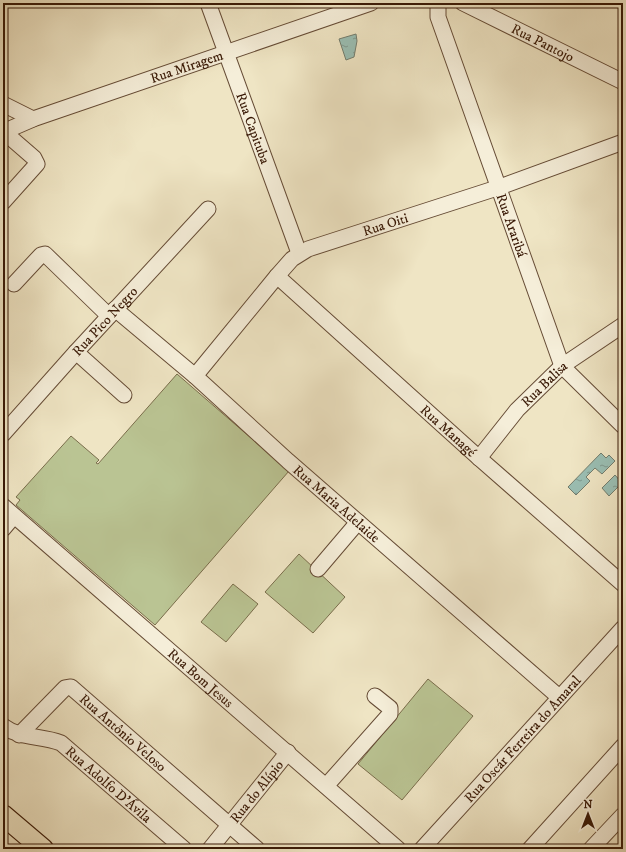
<svg xmlns="http://www.w3.org/2000/svg" width="626" height="852" font-family="'IM FELL DW Pica',serif">
	<style>
		.grass { fill: #bac493; stroke: #7a6e4c }
		.water { fill: url(#water-ripples); stroke: #737d6e }
		.lines { fill: none; stroke-linecap: round; stroke-linejoin: round }
		.minor-casing { stroke: #664c36; stroke-width: 17 }
		.major-casing { stroke: #391906; stroke-width: 22 }
		.minor { stroke: #f5eed9; stroke-width: 15 }
		.major { stroke: #efe5c4; stroke-width: 20 }
		.labels { text-anchor: middle; stroke-width: 3.5; stroke-linejoin: round; paint-order: stroke }
		.street-label { font-size: 14px; fill: #391906; stroke: #f5eed9 }
	</style>
	<defs>
		<pattern id="water-ripples" width="26" height="14" patternUnits="userSpaceOnUse"><rect width="26" height="14" fill="#9abfb4"/><path d="M2 4q2-2 4 0t4 0M15 11q2-2 4 0t4 0" fill="none" stroke="#7f9a90"/></pattern>
	</defs>
	<rect width="100%" height="100%" fill="#efe5c4"/>
	<filter id="stains"><feTurbulence type="fractalNoise" baseFrequency=".005" numOctaves="4"/><feColorMatrix values="0 0 0 0 .2 0 0 0 0 .09 0 0 0 0 .02 0 0 0 .5 -.17"/></filter>
	<radialGradient id="worn" r=".72"><stop offset=".6" stop-color="#630" stop-opacity="0"/><stop offset="1" stop-color="#630" stop-opacity=".3"/></radialGradient>
	<!-- grass -->
	<path class="grass" d="M177,374L289,471L155,625L16,505L20,500L16,497L71,436L99,460L96,463L98,464Z
		M299,554L345,597L313,633L265,592Z
		M233,584L258,604L226,642L201,622Z
		M428,679L473,716L402,800L358,764Z"/>
	<!-- water -->
	<path class="water" d="M356,34L357,41L354,57L346,60L339,39Z
		M601,453L606,458L609,455L615,461L602,474L595,468L586,477L590,481L576,495L568,487Z
		M615,475L622,483L609,496L602,488Z"/>
	<g class="lines">
		<defs>
			<g id="minor">
				<path id="s1" d="M208,3L299,253"/>
				<path id="s2" d="M438,3V17L562,366L623,426"/>
				<path id="s3" d="M463,3L623,82"/>
				<path d="M3,104L33,119"/>
				<path id="s4" d="M3,132L33,119L371,3"/>
				<path d="M3,202L37,164L34,158L4,132"/>
				<path id="s5" d="M277,276L479,458L623,584"/>
				<path d="M14,284L41,255L45,254L109,316"/>
				<path id="s6" d="M115,309L195,376L288,461L559,697"/>
				<path d="M76,352L124,395"/>
				<path id="s7" d="M195,376L277,276L292,259L308,249L500,187L623,142"/>
				<path id="s8" d="M3,434L76,352L208,209"/>
				<path id="s9" d="M479,458L517,410L562,366L623,325"/>
				<path id="s10" d="M3,506L398,849"/>
				<path d="M3,529L14,516"/>
				<path d="M318,569L358,522"/>
				<path id="s11" d="M3,726C20,739 41,735 61,743L184,849"/>
				<path id="s12" d="M19,735L65,688L71,687L257,849"/>
				<path d="M326,786L390,714V708L375,696"/>
				<path id="s13" d="M210,849L288,752"/>
				<path id="s14" d="M422,849L623,628"/>
				<path d="M530,849L623,746"/>
				<path d="M591,849L623,815"/>
			</g>
			<path id="major" d="M3,815L43,849"/>
		</defs>
		<!-- minor casing -->
		<use href="#minor" class="minor-casing"/>
		<!-- major casing -->
		<use href="#major" class="major-casing"/>
		<!-- minor -->
		<use href="#minor" class="minor"/>
		<!-- major -->
		<use href="#major" class="major"/>
	</g>
	<g class="labels">
		<!-- street labels -->
		<g class="street-label">
			<text dy="5" stroke="none"><textPath href="#s3" startOffset="89">Rua Pantojo</textPath></text>
			<text dy="5" stroke="none"><textPath href="#s4" startOffset="195">Rua Miragem</textPath></text>
			<text dy="5" stroke="none"><textPath href="#s1" startOffset="133">Rua Capituba</textPath></text>
			<text dy="5" stroke="none"><textPath href="#s7" startOffset="252">Rua Oiti</textPath></text>
			<text dy="5" stroke="none"><textPath href="#s2" startOffset="235">Rua Araribá</textPath></text>
			<text dy="5" stroke="none"><textPath href="#s8" startOffset="152">Rua Pico Negro</textPath></text>
			<text dy="5" stroke="none"><textPath href="#s9" startOffset="99">Rua Balisa</textPath></text>
			<text dy="5" stroke="none"><textPath href="#s5" startOffset="231">Rua Managé</textPath></text>
			<text dy="5" stroke="none"><textPath href="#s6" startOffset="295">Rua Maria Adelaide</textPath></text>
			<text dy="5" stroke="none"><textPath href="#s10" startOffset="262">Rua Bom Jesus</textPath></text>
			<text dy="5" stroke="none"><textPath href="#s12" startOffset="141">Rua Antônio Veloso</textPath></text>
			<text dy="5" stroke="none"><textPath href="#s14" startOffset="149">Rua Oscár Ferreira do Amaral</textPath></text>
			<text dy="5" stroke="none"><textPath href="#s11" startOffset="124">Rua Adolfo D'Ávila</textPath></text>
			<text dy="5" stroke="none"><textPath href="#s13" startOffset="74">Rua do Alípio</textPath></text>
		</g>
	</g>
	<!-- margin -->
	<rect width="626" height="852" fill="none" stroke="#efe5c4" stroke-width="16"/>
	<rect x="4" y="4" width="618" height="844" fill="none" stroke="#391906" stroke-width="2"/>
	<rect x="8" y="8" width="610" height="836" fill="none" stroke="#391906"/>
	<!-- north arrow -->
	<g transform="translate(588 814)" stroke="#f5eed9" stroke-width="3" paint-order="stroke">
	<path d="M0-3L7 15L0 10L-7 15Z" fill="#391906"/>
	<text y="-6" font-size="11" font-weight="bold" text-anchor="middle" fill="#391906">N</text>
	</g>
	<rect width="100%" height="100%" filter="url(#stains)"/>
	<rect width="100%" height="100%" fill="url(#worn)"/>
</svg>
